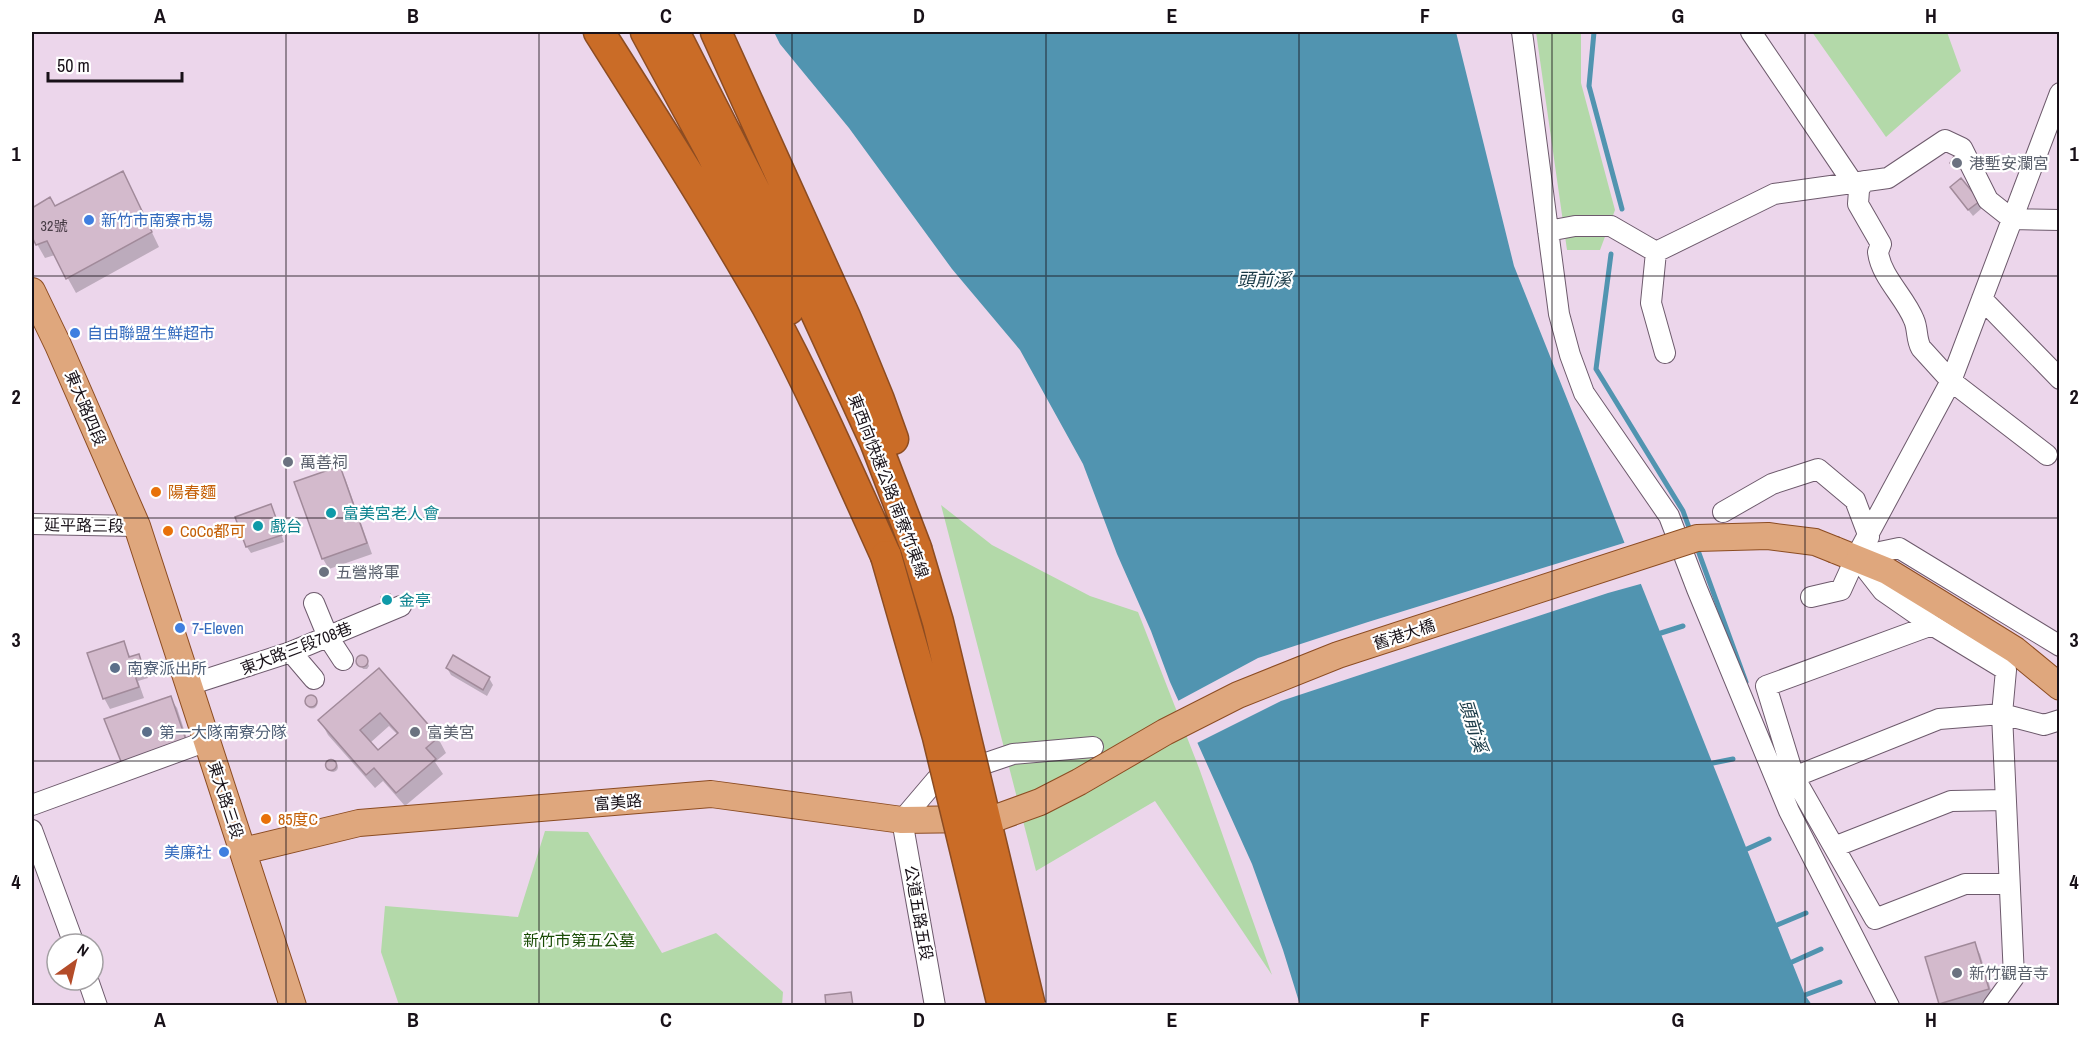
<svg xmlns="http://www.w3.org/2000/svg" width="2091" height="1037" font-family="'Archivo Narrow','Noto Sans TC',sans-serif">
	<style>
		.green { fill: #b3d9a9 }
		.water { fill: #5194b0 }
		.pier { fill: #ecd6eb }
		.shadow { fill: #0003; fill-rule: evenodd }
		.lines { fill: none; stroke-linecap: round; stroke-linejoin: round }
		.stream { stroke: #5194b0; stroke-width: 5 }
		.building { fill: #d3bacc; stroke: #a18a9a; stroke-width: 1.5; fill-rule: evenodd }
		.minor-casing { stroke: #6d5a6c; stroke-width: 22 }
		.major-casing { stroke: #8c4c22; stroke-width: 28 }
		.highway-casing { stroke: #8c4c22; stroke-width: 33 }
		.minor { stroke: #fff; stroke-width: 20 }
		.major { stroke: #dfa77d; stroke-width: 26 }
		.highway { stroke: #ca6c27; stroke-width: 30 }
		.major-bridge-casing { stroke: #8c4c22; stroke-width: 28; stroke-linecap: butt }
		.highway-bridge-casing { stroke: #8c4c22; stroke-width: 33; stroke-linecap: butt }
		.major-bridge { stroke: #dfa77d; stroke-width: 26 }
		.highway-bridge { stroke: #ca6c27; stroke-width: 30 }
		.grid { fill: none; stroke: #181118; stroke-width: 1.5; stroke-opacity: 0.55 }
		.worship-dot { fill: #6b7280; stroke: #fff; stroke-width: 2 }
		.shop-dot { fill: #3f7fe0; stroke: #fff; stroke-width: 2 }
		.food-dot { fill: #e8710a; stroke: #fff; stroke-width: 2 }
		.culture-dot { fill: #0f9aa8; stroke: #fff; stroke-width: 2 }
		.service-dot { fill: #5c6f8a; stroke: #fff; stroke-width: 2 }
		.labels { text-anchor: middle; stroke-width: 4.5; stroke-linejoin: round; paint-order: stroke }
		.number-label { font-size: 14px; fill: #473b45 }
		.worship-label { font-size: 16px; fill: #5b616d; stroke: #fff; text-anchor: start }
		.shop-label { font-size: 16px; fill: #366cbe; stroke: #fff; text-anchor: start }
		.street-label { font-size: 16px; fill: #181118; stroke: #fff }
		.food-label { font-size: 16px; fill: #c56008; stroke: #fff; text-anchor: start }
		.culture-label { font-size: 16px; fill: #0d838f; stroke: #fff; text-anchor: start }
		.service-label { font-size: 16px; fill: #4e5e75; stroke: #fff; text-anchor: start }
		.park-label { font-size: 16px; fill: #1a4c06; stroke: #fff }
		.water-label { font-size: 18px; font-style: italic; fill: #193946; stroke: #fff }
		.neatline { fill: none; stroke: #181118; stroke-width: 2 }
		.grid-label { font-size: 20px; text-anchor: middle; font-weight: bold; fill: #181118 }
	</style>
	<rect width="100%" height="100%" fill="#ecd6eb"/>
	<!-- green -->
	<path class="green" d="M1536,32H1581V83L1615,210L1600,250H1567Z
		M1812,32H1947L1961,71L1886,137Z
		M941,505L992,545L1090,596L1138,612L1199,768L1272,975L1155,801L1036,871Z
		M545,831L588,832L662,953L716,933L783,992L782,1005H399L381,952L385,906L518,917Z"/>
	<!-- water -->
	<path class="water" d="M774,32H1456L1514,266L1805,995L1812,1005H1300L1283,950L1252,864L1170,682L1151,631L1117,554L1083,464L1020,350L952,269L849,128L780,44Z"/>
	<!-- pier -->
	<path class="pier" d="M1627,542L1644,583L1608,593L1281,701L1195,744L1176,702L1258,658L1368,622Z"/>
	<!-- shadow -->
	<path class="shadow" d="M130,187L159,247L76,293L55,255L45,258L37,244L32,234V209L50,199L55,208Z
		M1956,194L1978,202L1982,208L1973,216Z
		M339,468L345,478L372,554L329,569L323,559L296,483Z
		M274,513L284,542L251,553L247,547Z
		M123,643L131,658L138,656L148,678L138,681L144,698L110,709L104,698Z
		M360,657L366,658L369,666L367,669H363L360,664L358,660Z
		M447,668L489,678L493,685L487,696L451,675Z
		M379,670L438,738L446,753L435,762L443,774L405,806L383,781L375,788L328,735L320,720ZM389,726L398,735L378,752L370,743Z
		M306.5 703a5.5 5.5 0 1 1 11 0a5.5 5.5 0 1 1-11 0Z
		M170,698L177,708L193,757L132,779L126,769Z
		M328 767a5 5 0 1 1 10 0a5 5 0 1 1-10 0Z
		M1974,944L1980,954L1994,1000L1974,1006H1942L1941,1003Z"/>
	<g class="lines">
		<!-- stream -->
		<path class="stream" d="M1594,32L1589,86L1622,209
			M1611,254L1596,369L1683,511L1691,533
			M1696,545L1746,682
			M1661,633L1683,626
			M1713,763L1733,759
			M1747,849L1769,839
			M1777,925L1806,913
			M1792,962L1821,949
			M1805,995L1840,982"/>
	</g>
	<!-- building -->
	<path class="building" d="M1954,156L1963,162L1959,169L1950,163Z
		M123,171L152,232L66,279L47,241L36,245L32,237V208L50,197L55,206Z
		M1961,178L1980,201L1968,210L1950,187Z
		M340,466L367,543L322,559L294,482Z
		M271,504L282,535L246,547L235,517Z
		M386,594H390L393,599L383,604L381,597Z
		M124,641L129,657L139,654L143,667L133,670L139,687L103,699L87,653Z
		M356 661a6 6 0 1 1 12 0a6 6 0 1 1-12 0Z
		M453,655L490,677L483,690L446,668Z
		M379,668L439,737L426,748L436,759L396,793L374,768L366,775L318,720ZM380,713L398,733L378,750L360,730Z
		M305 701a6 6 0 1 1 12 0a6 6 0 1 1-12 0Z
		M171,696L188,746L124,769L104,719Z
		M325.5 765a5.5 5.5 0 1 1 11 0a5.5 5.5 0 1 1-11 0Z
		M1975,942L1989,989L1939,1004L1925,957Z
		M851,992L853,1006H826L825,995Z"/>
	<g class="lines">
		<defs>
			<path id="minor" d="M1522,32L1559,314L1570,355L1584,393L1669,516L1697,589L1789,811L1889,1006
				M1751,32L1853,183
				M1864,181L1859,190L1858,204L1881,244L1878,252C1881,277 1905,297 1914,320C1918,329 1916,339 1921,348L1951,381L2047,455
				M1548,231L1575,226H1611L1656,252L1774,194L1888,178L1945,140L1962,148L1988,200L2012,219L2060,220
				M1656,252L1651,303L1665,353
				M1982,299L2060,379
				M1723,512L1772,484L1818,469L1855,500L1869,537
				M32,524L137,526
				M1856,557L1899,548L2060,646
				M1858,559L1883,591L1932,625L2006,670L2002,714L2044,725L2060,720
				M1811,597L1841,590L1856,557L1951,381L2060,93
				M314,603L328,637L343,660
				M1932,625L1766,686L1794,777L1875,919L1965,884H2009
				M291,652L314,679
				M189,685L291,652L401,606
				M1794,777L1939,719L2002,714L2014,977L1993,1006
				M32,805L207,741
				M32,830L74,944
				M1834,847L1951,801L2005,800
				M88,980L97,1006
				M935,1006L902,820L936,780L1013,754L1093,747"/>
			<path id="major" d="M32,291L58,345L137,526L293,1006
				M1835,550L1887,571L1936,601L2015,650L2060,687
				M243,851L359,823L711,794L902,820L977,819"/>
			<path id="highway" d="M599,32C656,122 714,213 767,306C811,387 848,472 886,556
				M646,32L710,150L789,309
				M674,32L808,295L875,441L916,548
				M716,32L845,317L879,400L893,439"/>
		</defs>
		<!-- minor casing -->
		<use href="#minor" class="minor-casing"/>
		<!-- major casing -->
		<use href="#major" class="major-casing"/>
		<!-- highway casing -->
		<use href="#highway" class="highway-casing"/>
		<!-- minor -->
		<use href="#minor" class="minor"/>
		<!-- major -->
		<use href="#major" class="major"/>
		<!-- highway -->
		<use href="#highway" class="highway"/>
		<defs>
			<path id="major-bridge" d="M996,818L1040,802L1079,782L1165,732L1238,695L1338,655L1697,538L1768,536L1815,542L1835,550"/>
			<path id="highway-bridge" d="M916,548L938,622L1030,1006
				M886,556L938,737L1003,1006"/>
		</defs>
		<!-- major-bridge casing -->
		<use href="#major-bridge" class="major-bridge-casing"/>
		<!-- highway-bridge casing -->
		<use href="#highway-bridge" class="highway-bridge-casing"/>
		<!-- major-bridge -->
		<use href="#major-bridge" class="major-bridge"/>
		<!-- highway-bridge -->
		<use href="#highway-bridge" class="highway-bridge"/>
	</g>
	<!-- grid -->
	<path class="grid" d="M286,32V1006M539,32V1006M792,32V1006M1046,32V1006M1299,32V1006M1552,32V1006M1805,32V1006M32,276H2060M32,518H2060M32,761H2060"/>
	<!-- markers -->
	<g class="worship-dot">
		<circle cx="1957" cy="163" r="6"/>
		<circle cx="288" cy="462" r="6"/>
		<circle cx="324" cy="572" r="6"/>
		<circle cx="415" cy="732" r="6"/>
		<circle cx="1957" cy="973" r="6"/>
	</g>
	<g class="shop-dot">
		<circle cx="89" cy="220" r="6"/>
		<circle cx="75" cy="333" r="6"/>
		<circle cx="180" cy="628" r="6"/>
		<circle cx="224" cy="852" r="6"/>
	</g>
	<g class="food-dot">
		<circle cx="156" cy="492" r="6"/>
		<circle cx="168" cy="531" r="6"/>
		<circle cx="266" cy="819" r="6"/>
	</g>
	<g class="culture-dot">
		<circle cx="331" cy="513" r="6"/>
		<circle cx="258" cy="526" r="6"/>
		<circle cx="387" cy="600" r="6"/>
	</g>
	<g class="service-dot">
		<circle cx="115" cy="668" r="6"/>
		<circle cx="147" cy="732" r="6"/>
	</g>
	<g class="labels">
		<!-- number labels -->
		<g class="number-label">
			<text x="54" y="231">32號</text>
		</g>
		<!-- worship labels -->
		<g class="worship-label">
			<text x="1969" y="169">港塹安瀾宮</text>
			<text x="300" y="468">萬善祠</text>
			<text x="336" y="578">五營將軍</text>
			<text x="427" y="738">富美宮</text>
			<text x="1969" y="979">新竹觀音寺</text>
		</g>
		<!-- shop labels -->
		<g class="shop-label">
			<text x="101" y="226">新竹市南寮市場</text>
			<text x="87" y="339">自由聯盟生鮮超市</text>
			<text x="192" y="634">7-Eleven</text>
			<text x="212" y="858" text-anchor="end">美廉社</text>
		</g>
		<!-- street labels -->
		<g class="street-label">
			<text transform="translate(86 408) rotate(67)" y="6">東大路四段</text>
			<text transform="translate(889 486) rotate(69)" y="6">東西向快速公路 南寮竹東線</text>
			<text transform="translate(84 525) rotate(1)" y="6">延平路三段</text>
			<text transform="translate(1404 634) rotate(-18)" y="6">舊港大橋</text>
			<text transform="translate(296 648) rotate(-21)" y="6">東大路三段708巷</text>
			<text transform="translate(226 800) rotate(72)" y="6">東大路三段</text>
			<text transform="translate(618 802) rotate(-5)" y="6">富美路</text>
			<text transform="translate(919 913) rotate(80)" y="6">公道五路五段</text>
		</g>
		<!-- food labels -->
		<g class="food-label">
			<text x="168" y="498">陽春麵</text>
			<text x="180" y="537">CoCo都可</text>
			<text x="278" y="825">85度C</text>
		</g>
		<!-- culture labels -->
		<g class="culture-label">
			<text x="343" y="519">富美宮老人會</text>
			<text x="270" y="532">戲台</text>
			<text x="399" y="606">金亭</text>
		</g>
		<!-- service labels -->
		<g class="service-label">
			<text x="127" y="674">南寮派出所</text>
			<text x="159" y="738">第一大隊南寮分隊</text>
		</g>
		<!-- park labels -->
		<g class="park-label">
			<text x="579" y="946">新竹市第五公墓</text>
		</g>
		<!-- water labels -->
		<g class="water-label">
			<text x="1264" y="286">頭前溪</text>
			<text transform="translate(1473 726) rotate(73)" y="6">頭前溪</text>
		</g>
	</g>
	<!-- border -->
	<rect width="2091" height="1037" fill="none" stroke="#ffffff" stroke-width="66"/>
	<!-- north arrow -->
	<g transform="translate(75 962) rotate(34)"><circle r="28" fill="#ffffff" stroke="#a3a0a3" stroke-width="1.5"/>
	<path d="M0-4.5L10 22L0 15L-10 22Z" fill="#b44c29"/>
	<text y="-9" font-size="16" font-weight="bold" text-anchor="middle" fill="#181118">N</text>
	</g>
	<!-- scale -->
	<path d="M48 72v9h134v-9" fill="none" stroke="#181118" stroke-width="3"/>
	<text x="57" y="72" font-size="18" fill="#181118" stroke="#ffffff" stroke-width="4.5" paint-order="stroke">50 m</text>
	<rect x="33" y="33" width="2025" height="971" class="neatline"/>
	<g class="grid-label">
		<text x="160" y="23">A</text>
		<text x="413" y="23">B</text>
		<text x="666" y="23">C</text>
		<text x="919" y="23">D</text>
		<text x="1172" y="23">E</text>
		<text x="1425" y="23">F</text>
		<text x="1678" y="23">G</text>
		<text x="1931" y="23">H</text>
		<text x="16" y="161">1</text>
		<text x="2074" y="161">1</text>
		<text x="16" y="404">2</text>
		<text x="2074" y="404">2</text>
		<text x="16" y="647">3</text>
		<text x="2074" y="647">3</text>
		<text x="16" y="889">4</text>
		<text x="2074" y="889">4</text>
		<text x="160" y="1027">A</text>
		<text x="413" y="1027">B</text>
		<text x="666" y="1027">C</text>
		<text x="919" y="1027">D</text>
		<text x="1172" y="1027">E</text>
		<text x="1425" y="1027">F</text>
		<text x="1678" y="1027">G</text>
		<text x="1931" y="1027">H</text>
	</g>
</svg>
